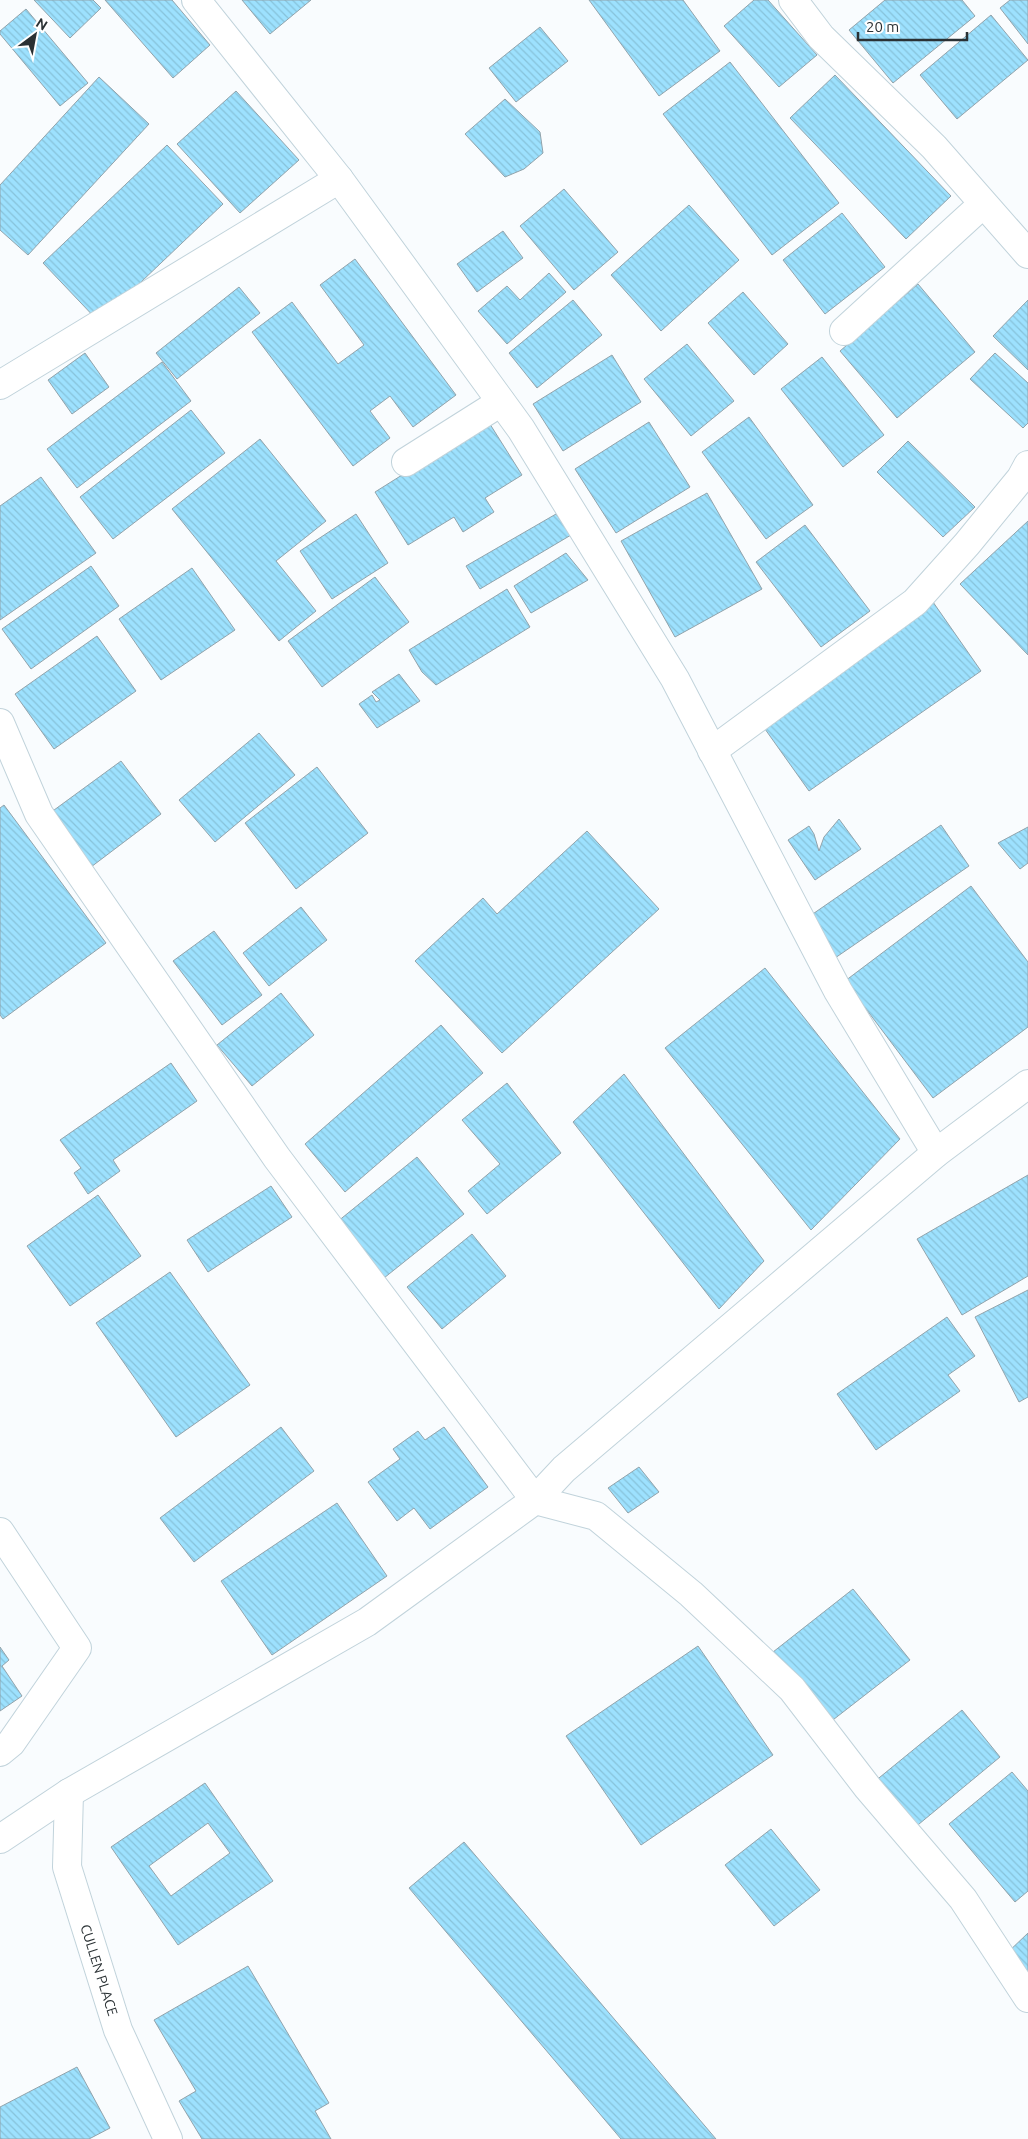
<svg xmlns="http://www.w3.org/2000/svg" width="1028" height="2139" font-family="Ubuntu,sans-serif">
	<style>
		.building { fill: url(#building-back-hatch); stroke: #92a3ab; fill-rule: evenodd }
		.lines { fill: none; stroke-linecap: round; stroke-linejoin: round }
		.minor-casing { stroke: #c1d3db; stroke-width: 30 }
		.minor { stroke: #fff; stroke-width: 28 }
		.labels { text-anchor: middle; stroke-width: 5; stroke-linejoin: round; paint-order: stroke }
		.street-label { font-size: 14px; fill: #2a3134; stroke: #fff }
	</style>
	<defs>
		<pattern id="building-back-hatch" width="6" height="6" patternUnits="userSpaceOnUse" patternTransform="scale(1.25)"><rect width="6" height="6" fill="#9de1fe"/><path d="M-1 5l2 2M0 0l6 6M5-1l2 2" fill="none" stroke="#87c2da"/></pattern>
	</defs>
	<rect width="100%" height="100%" fill="#f9fcfe"/>
	<!-- building -->
	<path class="building" d="M34,0H93L101,8L70,38Z
		M105,0H172L210,45L173,78Z
		M242,0H311L270,34Z
		M589,0H683L720,51L659,96Z
		M754,0H768L817,55L779,87L724,26Z
		M885,0H962L975,16L893,83L849,30Z
		M1010,0H1028V44L1000,8Z
		M26,9L88,83L60,106L0,34V31Z
		M991,15L1028,60L957,119L920,75Z
		M540,27L568,61L516,102L489,68Z
		M730,62L839,203L772,255L663,114Z
		M835,75L951,196L906,239L790,118Z
		M99,77L149,124L28,255L0,230V185Z
		M236,91L299,160L240,213L177,144Z
		M505,99L540,132L543,153L524,169L505,177L465,134Z
		M167,145L223,204L99,322L43,263Z
		M564,189L618,252L574,290L520,226Z
		M689,205L739,260L661,331L611,275Z
		M842,213L885,267L825,314L783,260Z
		M503,231L523,258L477,292L457,264Z
		M355,259L456,395L413,427L390,396L370,411L390,438L353,466L252,332L292,302L338,364L364,345L320,285Z
		M549,273L566,292L507,344L478,311L507,286L520,300Z
		M918,284L975,352L897,418L840,351Z
		M239,287L260,313L177,379L156,353Z
		M743,292L788,344L754,375L708,323Z
		M573,300L602,335L537,388L509,353Z
		M1028,300V370L993,336Z
		M687,344L734,401L691,436L644,379Z
		M85,353L109,387L72,414L48,380Z
		M995,353L1028,383V423L1023,428L970,379Z
		M612,355L641,402L563,451L533,404Z
		M822,357L884,435L843,467L781,389Z
		M162,362L191,401L77,488L47,449Z
		M191,410L225,453L113,539L80,497Z
		M749,417L813,505L766,539L702,452Z
		M488,421L522,475L485,498L494,512L463,532L454,517L408,545L375,492Z
		M649,422L690,487L616,533L575,469Z
		M260,439L326,521L276,561L316,611L279,641L172,509Z
		M908,441L975,507L943,537L877,472Z
		M41,477L96,553L0,620V506Z
		M707,493L762,589L675,637L621,541Z
		M356,514L388,563L332,599L300,551Z
		M556,514L571,535L480,589L466,566Z
		M1028,521V655L960,584Z
		M805,525L870,611L821,647L756,562Z
		M566,553L588,580L531,613L514,586Z
		M91,566L119,606L31,669L2,629Z
		M192,568L235,630L161,680L119,619Z
		M375,577L409,622L322,687L288,641Z
		M507,589L530,627L436,685L422,672L409,650Z
		M933,602L981,671L809,791L760,722Z
		M97,636L136,691L54,749L15,694Z
		M399,674L420,701L377,728L359,704L372,695L376,702L380,700L372,692Z
		M259,733L295,775L215,842L179,800Z
		M121,761L161,814L91,867L50,813Z
		M317,767L368,833L296,889L245,823Z
		M4,805L106,943L3,1019L0,1015V808Z
		M839,819L861,849L815,880L788,840L809,826L814,834L819,851L824,837Z
		M941,825L969,866L835,958L807,918Z
		M1028,827V863L1020,869L998,843Z
		M587,831L659,909L502,1053L415,961L483,898L497,914Z
		M971,886L1028,962V1027L933,1098L845,981Z
		M301,907L327,940L269,986L243,953Z
		M214,931L262,995L222,1025L173,961Z
		M765,968L900,1139L811,1230L665,1048Z
		M281,993L314,1035L252,1086L217,1045Z
		M441,1025L483,1073L345,1192L305,1144Z
		M171,1063L197,1101L113,1160L120,1171L88,1194L74,1173L81,1168L60,1140Z
		M624,1074L764,1261L719,1309L573,1122Z
		M507,1083L561,1153L487,1214L468,1191L500,1164L462,1120Z
		M417,1157L464,1214L384,1278L337,1222Z
		M1028,1175V1276L962,1315L917,1239Z
		M271,1186L292,1217L208,1272L187,1240Z
		M98,1195L141,1256L70,1306L27,1246Z
		M472,1234L506,1276L442,1329L407,1287Z
		M170,1272L250,1385L176,1437L96,1323Z
		M1028,1290V1397L1019,1402L975,1317Z
		M947,1317L975,1356L948,1375L960,1391L876,1450L837,1394Z
		M281,1427L314,1471L194,1562L160,1518Z
		M444,1427L488,1487L430,1529L414,1508L397,1521L368,1482L400,1459L393,1449L418,1431L425,1440Z
		M639,1467L659,1492L628,1513L608,1488Z
		M337,1503L387,1576L272,1655L221,1581Z
		M853,1589L910,1660L829,1723L773,1652Z
		M698,1646L773,1755L641,1845L566,1736Z
		M0,1647L9,1660L2,1666L22,1696L0,1711Z
		M962,1710L1000,1757L913,1829L874,1782Z
		M1012,1772L1028,1791V1891L1015,1902L949,1824Z
		M205,1783L273,1881L178,1945L111,1847ZM208,1823L230,1853L171,1896L149,1866Z
		M771,1829L820,1890L774,1926L725,1865Z
		M464,1842L716,2139H621L409,1888Z
		M1028,1933V1979L1005,1955Z
		M248,1966L329,2103L315,2111L331,2139H202L179,2101L196,2091L154,2020Z
		M77,2067L110,2128L89,2139H0V2107Z"/>
	<g class="lines">
		<defs>
			<g id="minor">
				<path d="M196,0L339,179L521,429L675,679L838,991L936,1153"/>
				<path d="M793,0L821,37L934,147L1028,254"/>
				<path d="M844,331L983,204"/>
				<path d="M0,385L339,179"/>
				<path d="M406,462L501,402"/>
				<path d="M0,723L39,814L277,1158L535,1500L596,1516L691,1594L792,1689L868,1788L963,1899L1028,1998"/>
				<path d="M712,751L915,602L967,544L1021,478L1028,465"/>
				<path d="M0,1532L77,1648L11,1743L0,1752"/>
				<path id="s1" d="M69,1793L67,1867L118,2030L168,2139"/>
				<path d="M0,1839L69,1793L367,1622L535,1500L564,1469L936,1153L1028,1084"/>
			</g>
		</defs>
		<!-- minor casing -->
		<use href="#minor" class="minor-casing"/>
		<!-- minor -->
		<use href="#minor" class="minor"/>
	</g>
	<g class="labels">
		<!-- street labels -->
		<g class="street-label">
			<text dy="5" stroke="none"><textPath href="#s1" startOffset="182">CULLEN PLACE</textPath></text>
		</g>
	</g>
	<!-- north arrow -->
	<g transform="translate(35 35) rotate(32)" stroke="#ffffff" stroke-width="4" paint-order="stroke">
	<path d="M0-4L9 19L0 12L-9 19Z" fill="#2a3134"/>
	<text y="-8" font-size="14" font-weight="bold" text-anchor="middle" fill="#2a3134">N</text>
	</g>
	<!-- scale -->
	<path d="M858 32v8h109v-8" fill="none" stroke="#2a3134" stroke-width="2.5"/>
	<text x="866" y="32" font-size="15" fill="#2a3134" stroke="#ffffff" stroke-width="4" paint-order="stroke">20 m</text>
</svg>
